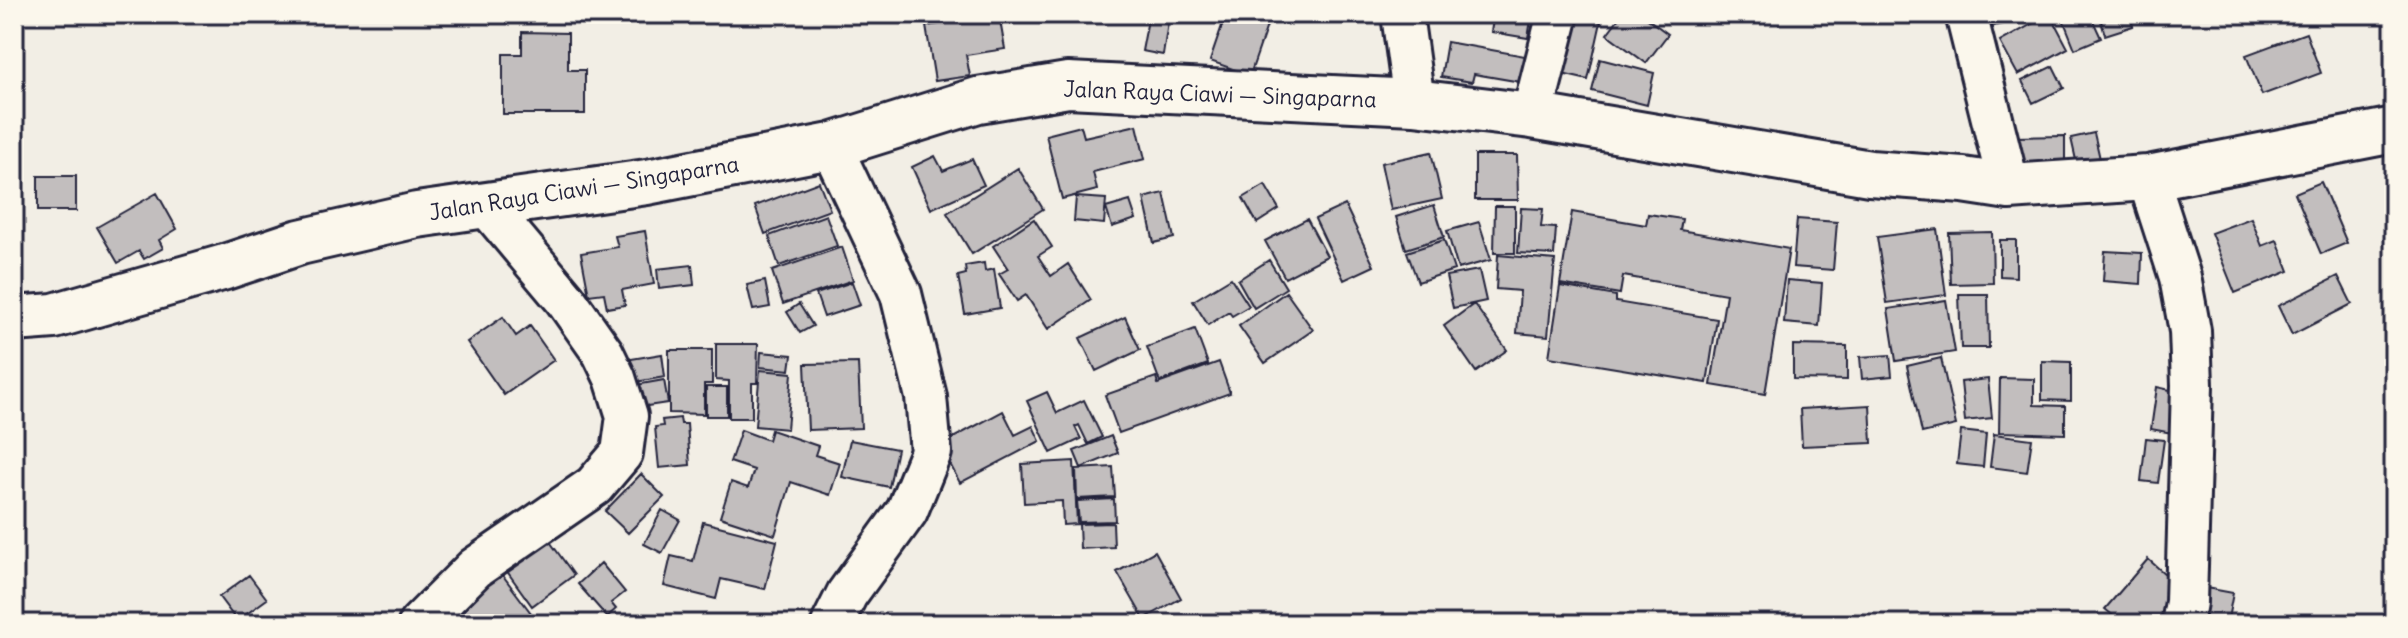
<svg xmlns="http://www.w3.org/2000/svg" width="2408" height="638" font-family="Delius,sans-serif">
	<style>
		.building { fill: #c2bebe; stroke: #22223b; stroke-width: 2 }
		.lines { fill: none; stroke-linecap: round; stroke-linejoin: round }
		.minor-casing { stroke: #22223b; stroke-width: 46 }
		.major-casing { stroke: #22223b; stroke-width: 50 }
		.minor { stroke: #fbf7ec; stroke-width: 40 }
		.major { stroke: #fbf7ec; stroke-width: 44 }
		.labels { text-anchor: middle; stroke-width: 7; stroke-linejoin: round; paint-order: stroke }
		.street-label { font-size: 22px; fill: #22223b; stroke: #fbf7ec }
	</style>
	<rect width="100%" height="100%" fill="#f2eee5"/>
	<filter id="ink" filterUnits="userSpaceOnUse"><feTurbulence type="fractalNoise" baseFrequency=".0125" numOctaves="2"/><feDisplacementMap in="SourceGraphic" scale="16" xChannelSelector="R" yChannelSelector="G"/><feConvolveMatrix kernelMatrix="1 2 1 2 8 2 1 2 1" color-interpolation-filters="sRGB"/></filter>
	<g filter="url(#ink)">
		<!-- building -->
		<path class="building" d="M1149,14L1169,16L1163,55L1142,51Z
			M1226,14H1271L1250,75L1210,61Z
			M1494,14H1532L1528,38L1491,32Z
			M1570,14L1601,22L1588,80L1549,71Z
			M1622,14H1641L1668,34L1646,63L1607,34Z
			M1977,14H2021L2022,21L1980,28Z
			M2050,14L2068,48L2018,75L2000,42Z
			M2061,14H2090L2101,38L2075,49Z
			M2099,14H2130L2133,26L2105,35Z
			M999,15L1005,49L966,55L970,76L935,81L926,26Z
			M522,32L568,33V70H585V114H503V54H522Z
			M2306,33L2321,73L2262,95L2246,55Z
			M1447,42L1525,56L1521,82L1474,74L1472,82L1441,77Z
			M1600,59L1654,73L1647,105L1592,91Z
			M2053,66L2064,88L2033,103L2022,81Z
			M1137,125L1145,159L1093,172L1097,190L1062,199L1046,135L1081,126L1084,137Z
			M2094,133L2101,163L2078,169L2071,138Z
			M2065,136V163L2014,164L2013,137Z
			M1431,152L1442,199L1391,210L1381,163Z
			M1475,155H1517L1518,200H1475Z
			M935,156L943,171L972,159L984,185L931,209L912,167Z
			M1018,168L1043,209L972,254L947,213Z
			M38,176H76V211H38Z
			M819,182L830,210L765,234L755,206Z
			M2321,182L2347,243L2321,254L2295,193Z
			M1265,185L1279,209L1257,223L1243,198Z
			M157,193L177,229L159,240L163,248L144,259L139,251L118,263L97,227Z
			M1164,193L1174,238L1154,243L1144,198Z
			M1076,197L1106,199L1104,224L1074,221Z
			M1130,201L1136,219L1112,227L1106,208Z
			M1345,205L1374,266L1344,280L1315,219Z
			M1434,205L1444,237L1406,249L1396,217Z
			M1495,206H1515V253H1494Z
			M1521,208L1543,209L1541,227L1556,228L1554,255L1518,253Z
			M1572,212L1646,225L1648,214L1682,219L1680,230L1789,249L1765,394L1711,385L1726,294L1623,276L1620,294L1560,284Z
			M826,215L837,246L779,266L769,236Z
			M2251,218L2262,246L2277,240L2289,271L2235,293L2211,233Z
			M1034,219L1052,247L1038,256L1051,276L1068,264L1091,300L1048,329L1026,295L1017,301L999,274L1008,269L993,246Z
			M1307,219L1327,256L1285,278L1265,241Z
			M1797,219L1837,222L1833,270L1793,267Z
			M1479,222L1491,260L1458,269L1447,231Z
			M1937,229L1946,295L1887,303L1877,237Z
			M645,231L654,284L622,290L625,305L607,308L604,293L589,295L581,253L618,247L615,236Z
			M1992,232L1993,283L1951,284L1949,233Z
			M1444,240L1454,270L1418,282L1407,252Z
			M2000,240H2016V277L2000,276Z
			M842,247L853,280L783,304L772,271Z
			M2105,251L2142,253L2141,284L2103,281Z
			M1498,255L1555,260L1548,336L1517,333L1520,291L1496,289Z
			M1269,260L1286,288L1254,308L1238,280Z
			M984,263L985,271L994,269L1000,308L965,314L958,276L966,274L965,266Z
			M692,265L694,285L659,289L657,269Z
			M1479,270L1486,301L1453,308L1446,276Z
			M2338,276L2352,304L2292,335L2278,306Z
			M1231,278L1249,306L1232,316L1229,312L1208,325L1193,301Z
			M1787,280L1822,283L1819,326L1784,323Z
			M765,281L770,307L753,310L747,285Z
			M852,282L860,305L824,317L816,294Z
			M1560,286L1616,296V302L1717,319L1707,383L1549,357Z
			M1286,292L1313,330L1265,363L1239,326Z
			M1959,294H1988L1989,348H1961Z
			M1946,300L1955,352L1896,361L1888,309Z
			M799,304L813,326L800,333L787,312Z
			M1474,304L1507,350L1476,372L1444,326Z
			M503,317L516,336L530,326L554,360L504,395L467,342Z
			M1125,317L1140,350L1096,371L1080,338Z
			M1195,329L1208,364L1160,382L1147,347Z
			M716,344H758L757,383H752V418H729V381L716,380Z
			M1793,345L1847,346V380L1793,379Z
			M669,350H712V384H704V414L669,413Z
			M761,352L792,355L790,370L760,367Z
			M662,354L665,377L629,383L625,360Z
			M1890,355L1892,376L1862,379L1860,357Z
			M1941,358L1956,425L1922,433L1907,366Z
			M2042,361L2071,362V401L2042,400Z
			M1219,362L1230,393L1119,433L1105,395L1156,377L1158,384Z
			M858,363L861,428L808,430L805,364Z
			M760,370L792,373L787,429L755,426Z
			M2000,378L2034,379V405L2065,406V434L1999,432Z
			M1988,379L1992,418L1965,421L1961,382Z
			M664,380L668,403L640,407L636,385Z
			M706,387H727V416H706Z
			M2157,387L2179,392L2172,433L2151,429Z
			M1047,392L1057,413L1084,400L1102,437L1088,444L1079,425L1075,427L1081,439L1051,453L1027,401Z
			M1870,405L1872,443L1802,446L1800,409Z
			M1003,411L1015,435L1033,426L1040,441L960,483L940,445Z
			M680,418L681,424H687L690,465L659,468L655,427L663,426L662,420Z
			M741,430L768,440L771,430L818,446L815,455L840,463L830,495L791,482L775,535L720,517L731,482L748,488L754,470L730,462Z
			M1961,431L1986,434L1983,467L1957,464Z
			M1994,434L2032,439L2027,472L1990,467Z
			M1111,436L1118,453L1081,468L1074,451Z
			M2146,438L2164,440L2158,483L2141,481Z
			M850,440L897,449L889,487L842,477Z
			M1074,461L1077,524L1063,525L1062,501L1024,503L1022,464Z
			M1113,467L1115,497L1077,499L1076,469Z
			M641,474L664,497L628,533L605,511Z
			M1114,499L1115,521L1079,522L1077,501Z
			M662,510L680,520L662,553L644,544Z
			M703,522L777,541L765,589L721,579L716,599L664,586L671,556L693,561Z
			M1113,523L1114,547L1080,549L1079,524Z
			M543,532L574,575L532,606L501,563Z
			M1155,551L1181,598L1144,619L1117,572Z
			M2148,559L2174,582L2165,592L2176,602L2157,624H2148L2142,619L2137,624H2123L2105,609Z
			M601,563L625,592L611,603L616,609L607,617L578,584Z
			M501,573L531,613L516,624H466L455,609Z
			M249,575L267,599L237,621L219,597Z
			M2206,588L2233,593L2227,624L2200,621Z"/>
		<g class="lines">
			<defs>
				<path id="minor" d="M1402,14L1414,102
					M1966,14L2009,187
					M1532,116L1558,14
					M831,146L901,294L926,397L931,452L907,511L847,594L832,624
					M2148,178L2180,277L2190,331L2192,385L2186,602L2182,624
					M419,624L475,568L594,486L622,453L627,416L615,378L603,353L565,299L487,206"/>
				<path id="major" d="M14,319L54,316L225,267L300,242L417,215L647,182L831,146L978,100L1068,85L1414,102L1532,116L1870,173L1963,180L2009,187L2148,178L2394,130"/>
			</defs>
			<!-- minor casing -->
			<use href="#minor" class="minor-casing"/>
			<!-- major casing -->
			<use href="#major" class="major-casing"/>
			<!-- minor -->
			<use href="#minor" class="minor"/>
			<!-- major -->
			<use href="#major" class="major"/>
		</g>
	</g>
	<g class="labels">
		<!-- street labels -->
		<g class="street-label">
			<text transform="translate(1220 94) rotate(2)" y="8">Jalan Raya Ciawi — Singaparna</text>
			<text transform="translate(584 188) rotate(-9)" y="8">Jalan Raya Ciawi — Singaparna</text>
		</g>
	</g>
	<!-- margin -->
	<rect width="2408" height="638" fill="none" stroke="#fbf7ec" stroke-width="48"/>
	<rect x="24" y="24" width="2360" height="590" fill="none" stroke="#22223b" stroke-width="3" filter="url(#ink)"/>
</svg>
